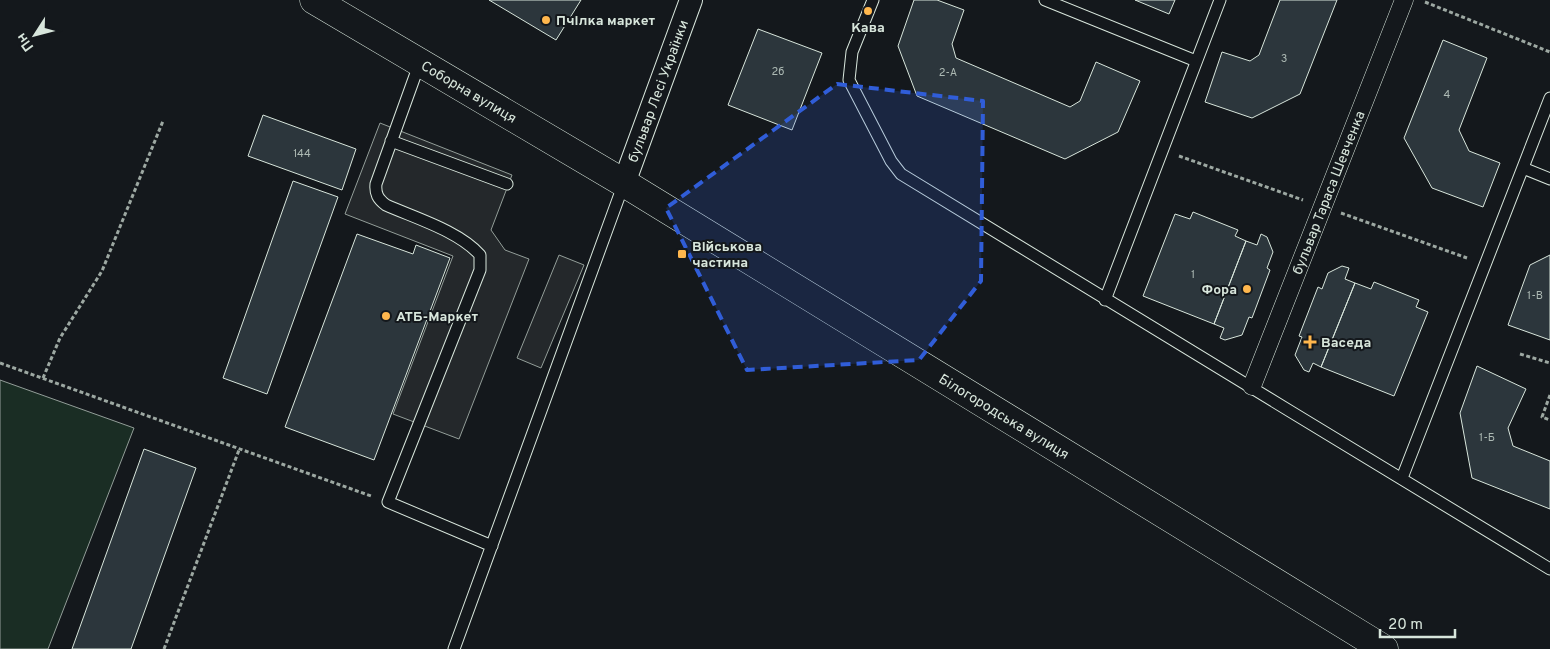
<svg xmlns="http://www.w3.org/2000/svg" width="1550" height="649" font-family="Overpass,sans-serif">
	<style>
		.green { fill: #1a2d24; stroke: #939e99 }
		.parking { fill: #24282b; stroke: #939e99 }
		.building { fill: #2c363c; stroke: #d8e6dc }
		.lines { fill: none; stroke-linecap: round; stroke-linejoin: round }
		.service-casing { stroke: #d8e6dc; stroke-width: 13 }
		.pedestrian-casing { stroke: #d8e6dc; stroke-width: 19 }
		.minor-casing { stroke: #d8e6dc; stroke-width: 24 }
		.primary-casing { stroke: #d8e6dc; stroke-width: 29 }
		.path { stroke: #9da8a2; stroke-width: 3; stroke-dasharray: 4 2.5; stroke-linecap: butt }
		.service { stroke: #14181c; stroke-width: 11 }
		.pedestrian { stroke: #14181c; stroke-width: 18 }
		.minor { stroke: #14181c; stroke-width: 22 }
		.primary { stroke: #14181c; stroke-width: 28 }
		.marked { fill: #305dd8; fill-opacity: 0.2; stroke: #305dd8; stroke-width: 4; stroke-dasharray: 10 6; stroke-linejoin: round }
		.poi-dot { fill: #ffb74d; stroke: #14181c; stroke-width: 2 }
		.labels { text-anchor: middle; stroke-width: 4; stroke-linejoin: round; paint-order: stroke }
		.number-label { font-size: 11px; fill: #adbab4 }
		.poi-label { font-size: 14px; font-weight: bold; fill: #d8e6dc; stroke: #14181c; text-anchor: start }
		.street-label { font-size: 14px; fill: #d8e6dc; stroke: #14181c }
	</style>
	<rect width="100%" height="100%" fill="#14181c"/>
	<!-- green -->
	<path class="green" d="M0,380L134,428L48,649H0Z"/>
	<!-- parking -->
	<path class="parking" d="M380,123L512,175L491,230L505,250L529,259L459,439L393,414L453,256L345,214Z
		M559,255L584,265L541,368L517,358Z"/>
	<!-- building -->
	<path class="building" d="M489,0H581L556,40Z
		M914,0H937L964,10L952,44L956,58L1070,107L1080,101L1096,62L1140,81L1118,132L1065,159L917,96L898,46Z
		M1135,0H1175L1169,14Z
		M1280,0H1337L1300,94L1252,118L1205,102L1222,52L1250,61L1259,55Z
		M758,29L822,53L792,130L728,105Z
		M1443,40L1487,58L1459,130L1469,151L1500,163L1483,207L1432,188L1404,138Z
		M263,115L356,149L342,190L248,156Z
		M293,181L338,197L267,394L223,378Z
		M1193,212L1238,230L1235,236L1246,241L1214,324L1143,296L1175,214L1190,219Z
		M357,234L413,254L416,245L450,258L374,460L285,427Z
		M1261,234L1267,237L1273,252L1267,268L1270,270L1252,318L1249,317L1242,335L1225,340L1220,338L1224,328L1214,324L1246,241L1257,245Z
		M1550,255V340L1508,325L1530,265Z
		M1342,266L1349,268L1345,279L1355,283L1321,367L1313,363L1309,372L1304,370L1295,355L1302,337L1299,336L1318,287L1322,289L1328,273Z
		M1374,282L1419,300L1416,307L1428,312L1394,396L1321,367L1355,283L1371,289Z
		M1477,366L1526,389L1508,428L1513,446L1550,461V509L1472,478L1460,413Z
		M144,449L196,468L131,649H72Z"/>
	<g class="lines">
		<defs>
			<path id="service" d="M873,0L852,52L849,80L891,161L901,174C1116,307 1334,437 1550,569
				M1045,0L1196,61
				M420,62L376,184C375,194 378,199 386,205C415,218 459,231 480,255V270L388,502L492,546
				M391,141L507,184
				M1523,168L1550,179
				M1105,300L1220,0
				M1402,478L1550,98
				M454,649L624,183"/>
			<g id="pedestrian">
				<path id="s1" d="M1252,386L1404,0"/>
			</g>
			<g id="minor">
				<path id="s2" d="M624,183L691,0"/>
			</g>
			<g id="primary">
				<path id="s3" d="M314,0L624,183L1384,649"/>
			</g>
		</defs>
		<!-- service casing -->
		<use href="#service" class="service-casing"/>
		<!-- pedestrian casing -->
		<use href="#pedestrian" class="pedestrian-casing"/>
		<!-- minor casing -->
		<use href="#minor" class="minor-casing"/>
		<!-- primary casing -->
		<use href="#primary" class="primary-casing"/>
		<!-- path -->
		<path class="path" d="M1425,2L1550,52
			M1179,156L1303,200
			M1341,213L1467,258
			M1520,354L1550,363
			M0,363L371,496
			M43,378L60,338L102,271L163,121
			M1550,395L1542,417L1550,420
			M164,649L239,450"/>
		<!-- service -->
		<use href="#service" class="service"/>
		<!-- pedestrian -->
		<use href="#pedestrian" class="pedestrian"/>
		<!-- minor -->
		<use href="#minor" class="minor"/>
		<!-- primary -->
		<use href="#primary" class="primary"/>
	</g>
	<!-- marked area -->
	<path class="marked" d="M837,84L983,101L981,281L919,360L747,370L666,208Z"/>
	<!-- markers -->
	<g class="poi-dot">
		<circle cx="868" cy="11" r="5"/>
		<circle cx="546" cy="20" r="5"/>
		<rect x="677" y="249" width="10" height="10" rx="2.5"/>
		<circle cx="1247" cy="289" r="5"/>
		<circle cx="386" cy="316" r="5"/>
		<path d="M1307.5 334.5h5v5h5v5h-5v5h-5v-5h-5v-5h5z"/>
	</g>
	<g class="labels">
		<!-- number labels -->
		<g class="number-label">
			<text x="1284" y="62">3</text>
			<text x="778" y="75">2б</text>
			<text x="948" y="76">2-А</text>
			<text x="1447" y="98">4</text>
			<text x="302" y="157">144</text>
			<text x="1193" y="278">1</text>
			<text x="1535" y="299">1-В</text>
			<text x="1487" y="441">1-Б</text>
		</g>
		<!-- poi labels -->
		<g class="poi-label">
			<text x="556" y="25">Пчілка маркет</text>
			<text x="868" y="32" text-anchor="middle">Кава</text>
			<text x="692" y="251">Військова<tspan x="692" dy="16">частина</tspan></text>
			<text x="1237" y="294" text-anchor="end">Фора</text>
			<text x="396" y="321">АТБ-Маркет</text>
			<text x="1321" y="347">Васеда</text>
		</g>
		<!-- street labels -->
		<g class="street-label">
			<text dy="5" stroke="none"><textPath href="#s3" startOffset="180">Соборна вулиця</textPath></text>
			<text dy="5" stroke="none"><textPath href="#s2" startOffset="98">бульвар Лесі Українки</textPath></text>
			<text dy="5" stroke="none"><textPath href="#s1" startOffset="208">бульвар Тараса Шевченка</textPath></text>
			<text dy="5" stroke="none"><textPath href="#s3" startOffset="806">Білогородська вулиця</textPath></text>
		</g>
	</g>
	<!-- north arrow -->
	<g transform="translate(35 35) rotate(234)" stroke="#14181c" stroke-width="4" paint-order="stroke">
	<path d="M0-4L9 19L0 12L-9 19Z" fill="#d8e6dc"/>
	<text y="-8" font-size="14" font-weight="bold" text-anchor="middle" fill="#d8e6dc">Пн</text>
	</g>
	<!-- scale -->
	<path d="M1380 629v8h75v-8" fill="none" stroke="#d8e6dc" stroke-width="2.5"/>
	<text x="1388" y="629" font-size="15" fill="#d8e6dc" stroke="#14181c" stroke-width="4" paint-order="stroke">20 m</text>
</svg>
